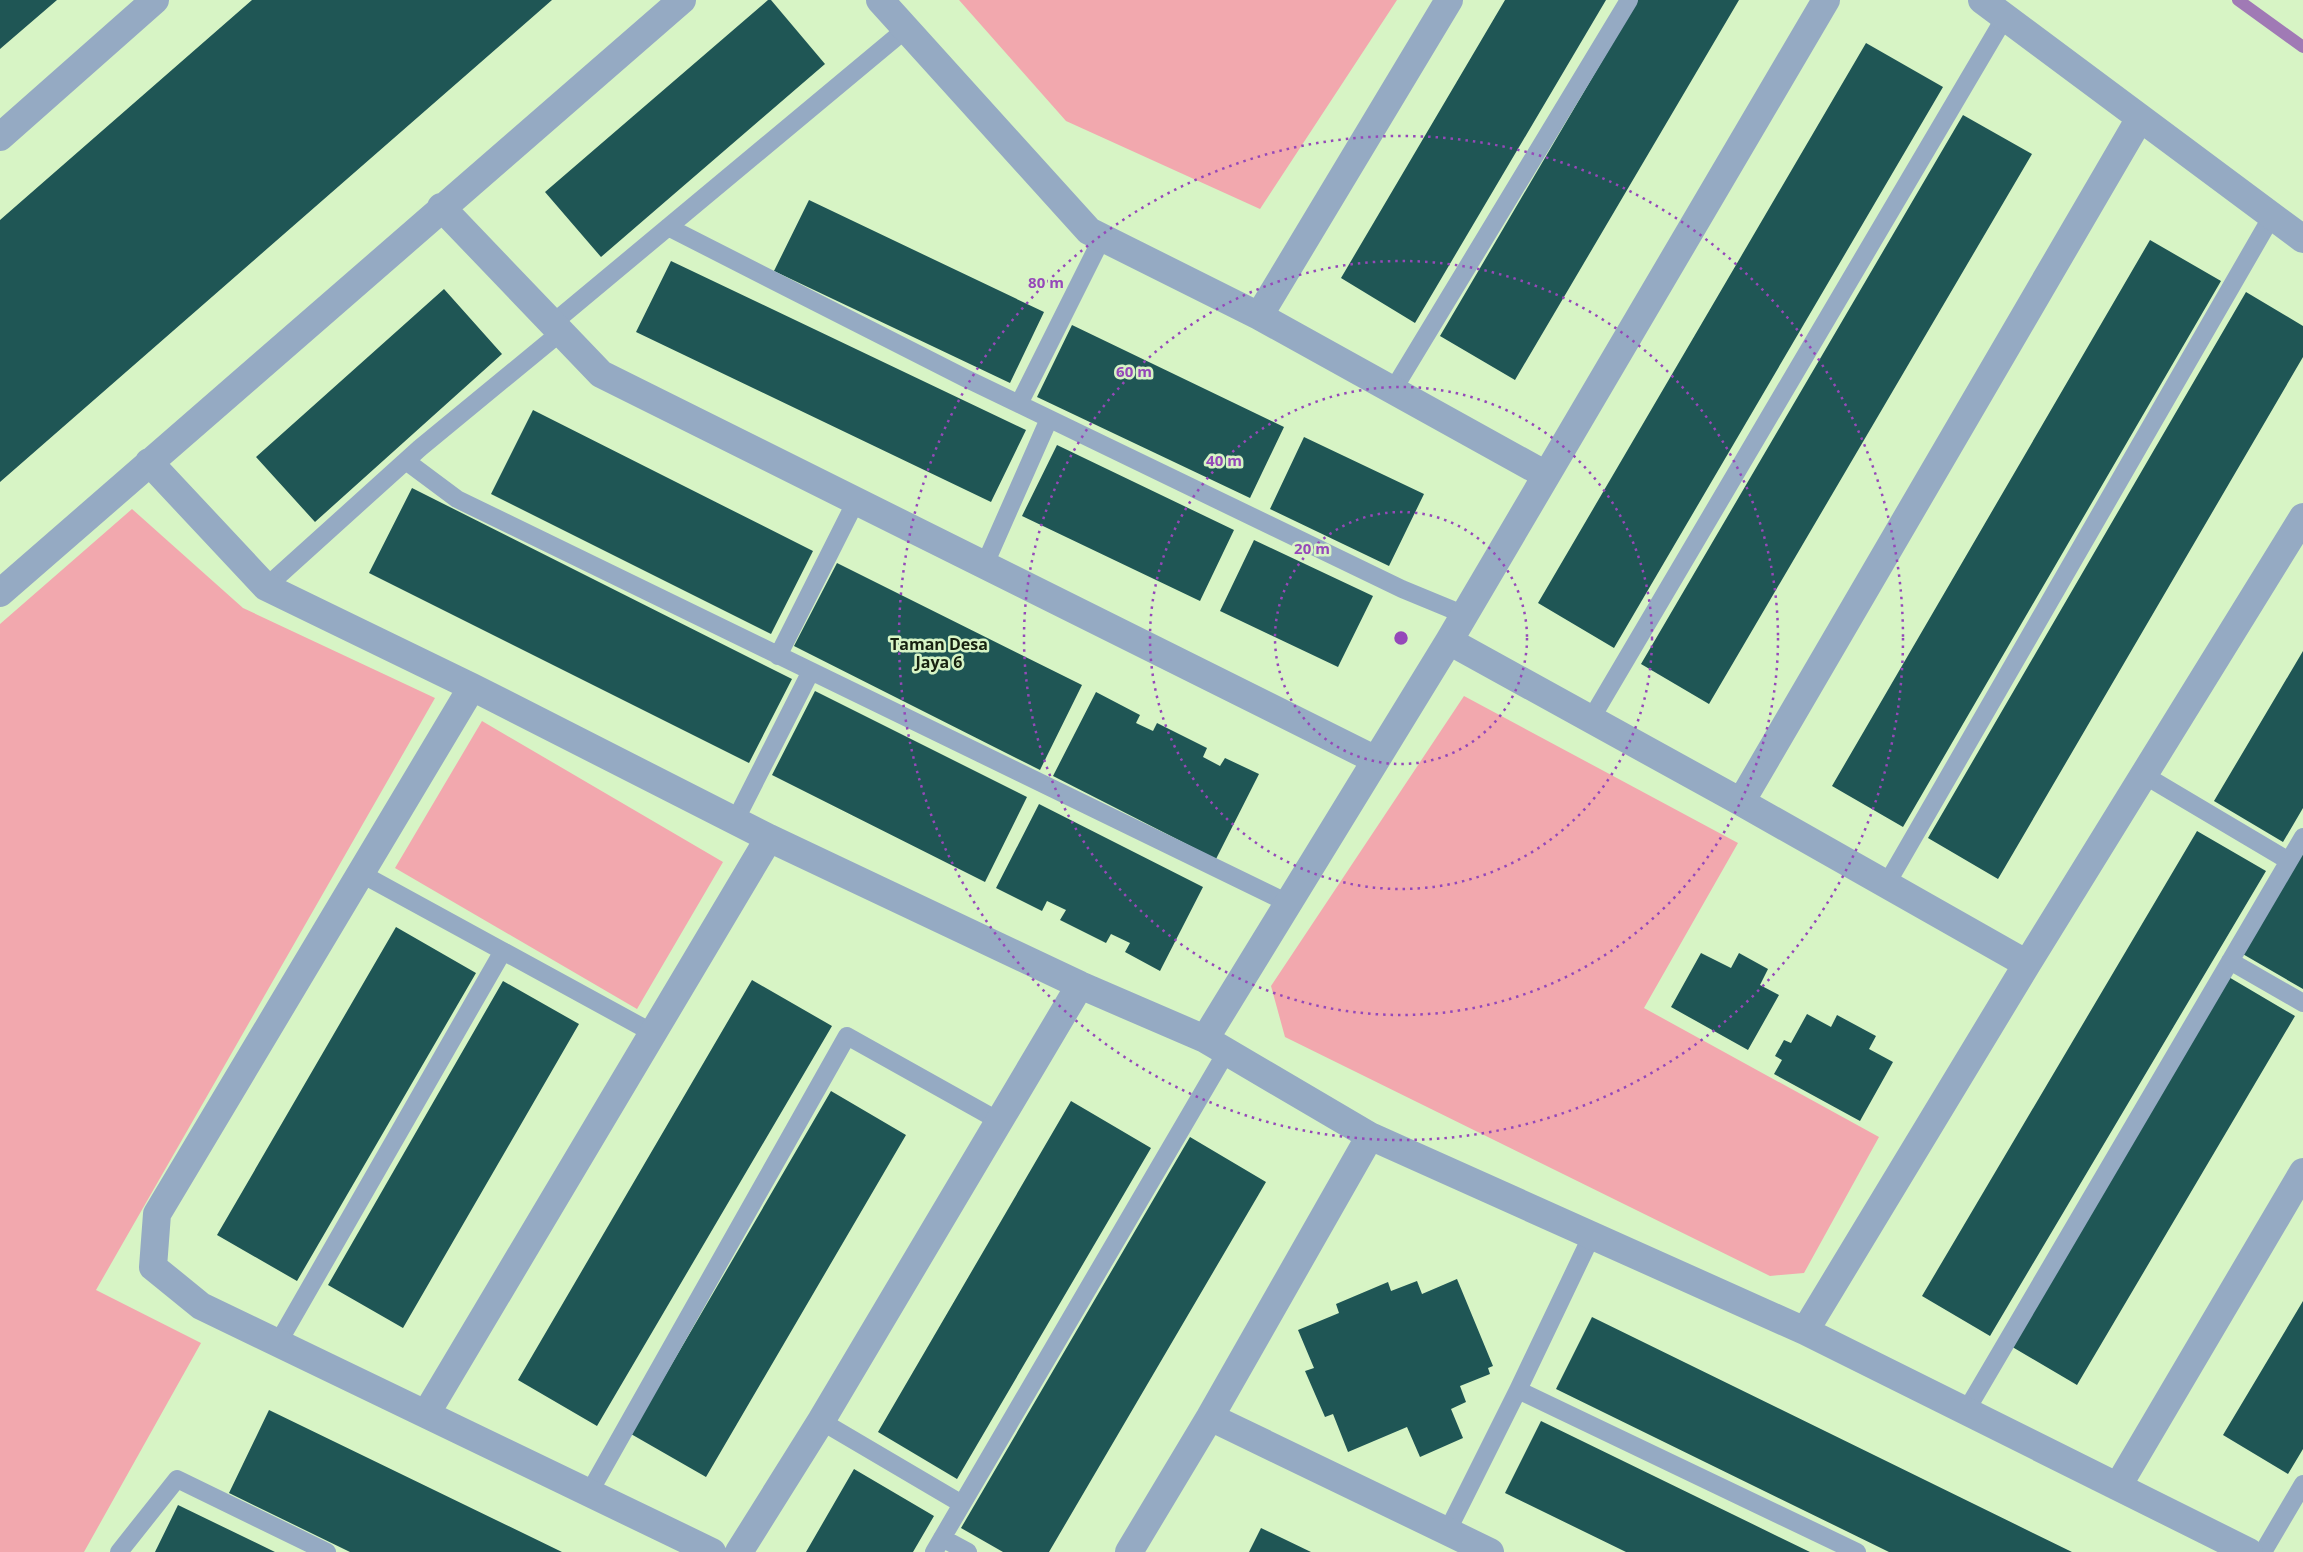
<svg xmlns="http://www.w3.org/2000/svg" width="2303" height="1552" font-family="'Open Sans',sans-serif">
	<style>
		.green { fill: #f2a8ae }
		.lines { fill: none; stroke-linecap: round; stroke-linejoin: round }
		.stream { stroke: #a07ab5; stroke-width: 12 }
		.building { fill: #1f5655 }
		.service { stroke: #95aac3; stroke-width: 18 }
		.minor { stroke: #95aac3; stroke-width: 28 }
		.ring { fill: none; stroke: #9548b9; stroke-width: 2.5; stroke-dasharray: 2.5 5 }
		.labels { text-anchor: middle; stroke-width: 5; stroke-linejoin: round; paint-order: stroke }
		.neighbourhood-label { font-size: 16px; font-weight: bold; fill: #172110; stroke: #d7f4c5 }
		.centre { fill: #9548b9; stroke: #d7f4c5; stroke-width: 2.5 }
		.ring-label { font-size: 15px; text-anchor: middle; font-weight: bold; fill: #9548b9; stroke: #d7f4c5; stroke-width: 5; stroke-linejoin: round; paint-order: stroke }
	</style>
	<rect width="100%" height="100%" fill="#d7f4c5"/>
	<!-- green -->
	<path class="green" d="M959,0H1397L1260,209L1066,121Z
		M132,509L243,608L435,698L96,1290L201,1343L84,1552H0V624Z
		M1464,696L1738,843L1644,1008L1879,1137L1804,1273L1770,1276L1285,1037L1271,986Z
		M482,721L723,862L637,1009L395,868Z"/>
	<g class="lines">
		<!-- stream -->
		<path class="stream" d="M2238,0L2303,47"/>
	</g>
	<!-- building -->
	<path class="building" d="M0,0H57L0,49Z
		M252,0H552L0,482V220Z
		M768,0H771L825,64L601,257L545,192Z
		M1505,0H1606L1415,323L1341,278Z
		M1638,0H1739L1515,380L1440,336Z
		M1866,43L1943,87L1614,648L1538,603Z
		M1963,115L2032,154L1709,704L1641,664Z
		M809,200L1044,312L1010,383L774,271Z
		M2150,240L2221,281L1903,827L1832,786Z
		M671,261L1026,430L991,502L636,332Z
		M444,289L502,354L315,522L256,457Z
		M2246,292L2303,326V357L1998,879L1928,838Z
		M1072,325L1284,427L1250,498L1037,397Z
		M533,410L813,551L771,634L491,494Z
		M1304,437L1424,494L1389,566L1270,509Z
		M1057,445L1234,530L1200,601L1022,516Z
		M412,488L792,679L749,763L369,573Z
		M1254,540L1373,596L1338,667L1220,611Z
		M837,563L1082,685L1040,770L794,646Z
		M2303,651V808L2283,842L2214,801Z
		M815,691L1027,797L985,882L772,775Z
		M1096,692L1140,715L1136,723L1153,731L1157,723L1207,748L1203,757L1220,766L1225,758L1259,774L1216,859L1053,776Z
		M1039,804L1203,887L1160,971L1125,952L1130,943L1111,934L1106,943L1060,920L1066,910L1047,901L1042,911L996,888Z
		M2197,831L2266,871L1990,1336L1922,1296Z
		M2303,848V989L2241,953Z
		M396,927L476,973L297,1281L217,1235Z
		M1701,953L1731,968L1739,953L1768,969L1760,985L1779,995L1748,1050L1671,1007Z
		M2227,976L2295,1016L2077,1385L2009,1345Z
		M752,980L832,1026L597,1426L518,1380Z
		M503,981L579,1024L403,1328L328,1285Z
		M1807,1014L1831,1027L1837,1015L1876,1036L1869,1049L1893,1062L1860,1121L1774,1074L1782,1060L1775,1056L1784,1040L1791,1043Z
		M831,1091L906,1135L706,1477L631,1434Z
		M1071,1101L1151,1148L957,1479L878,1432Z
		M1190,1137L1266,1182L1049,1552H1003L961,1528Z
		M1457,1279L1493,1366L1488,1368L1490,1374L1460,1386L1466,1402L1451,1409L1463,1438L1420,1457L1407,1427L1348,1452L1333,1414L1325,1417L1305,1371L1314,1368L1298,1330L1339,1313L1336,1304L1388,1282L1391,1291L1417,1281L1422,1294Z
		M2303,1301V1449L2288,1474L2223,1435Z
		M1592,1317L2072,1552H1889L1556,1389Z
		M269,1410L562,1552H350L229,1493Z
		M1541,1421L1810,1552H1626L1505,1493Z
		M854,1469L934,1516L913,1552H806Z
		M178,1505L275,1552H155Z
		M1261,1528L1311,1552H1249Z"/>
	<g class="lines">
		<!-- service -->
		<path class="service" d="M668,227L965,378L1402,589L1465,615
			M553,323L906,29
			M1393,390L1629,0
			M1019,404L1102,238
			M406,461L457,499L1288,903
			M985,564L1049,419
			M266,587L420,448L561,332
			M778,656L856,501
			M1591,719L2005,17
			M2144,775L2289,861
			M735,821L811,671
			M360,873L653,1033
			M1886,885L2272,216
			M2230,961L2303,1003
			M278,1343L503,951
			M1518,1390L1857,1552
			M1966,1411L2303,837
			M821,1421L962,1504
			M589,1493L847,1036L999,1121
			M1447,1532L1518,1390L1592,1235
			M942,1538L968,1552
			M119,1552L177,1479L327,1552
			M934,1552L1227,1051
			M2263,1552L2303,1484"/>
		<!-- minor -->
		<path class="minor" d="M880,0L1089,231L1259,316L1546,475
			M1982,0L2303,239
			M0,137L155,0
			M441,207L601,374L1376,760
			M1259,316L1449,0
			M149,462L266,587L472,687L769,838L1080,985L1205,1039L1370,1136L1805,1331L2249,1552
			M0,593L682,0
			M1449,641L1741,802L2027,964
			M472,687L157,1214L153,1267L201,1306L712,1552
			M1741,802L2140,118
			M1205,1039L1449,641L1826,0
			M1805,1331L2027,964L2303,517
			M426,1414L769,838
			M1210,1417L1490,1552
			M2118,1486L2303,1172
			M739,1552L821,1421L1080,985
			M1129,1552L1210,1417L1370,1136"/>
	</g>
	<!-- distance rings -->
	<g class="ring">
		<circle cx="1401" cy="638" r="126"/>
		<circle cx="1401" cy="638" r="251"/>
		<circle cx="1401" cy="638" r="377"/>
		<circle cx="1401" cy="638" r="502"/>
	</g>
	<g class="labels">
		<!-- neighbourhood labels -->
		<g class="neighbourhood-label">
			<text x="939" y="650">Taman Desa<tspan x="939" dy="18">Jaya 6</tspan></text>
		</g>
	</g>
	<circle cx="1401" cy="638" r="8" class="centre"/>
	<g class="ring-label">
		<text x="1046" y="288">80 m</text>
		<text x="1134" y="377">60 m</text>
		<text x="1224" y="466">40 m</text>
		<text x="1312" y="554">20 m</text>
	</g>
</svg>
